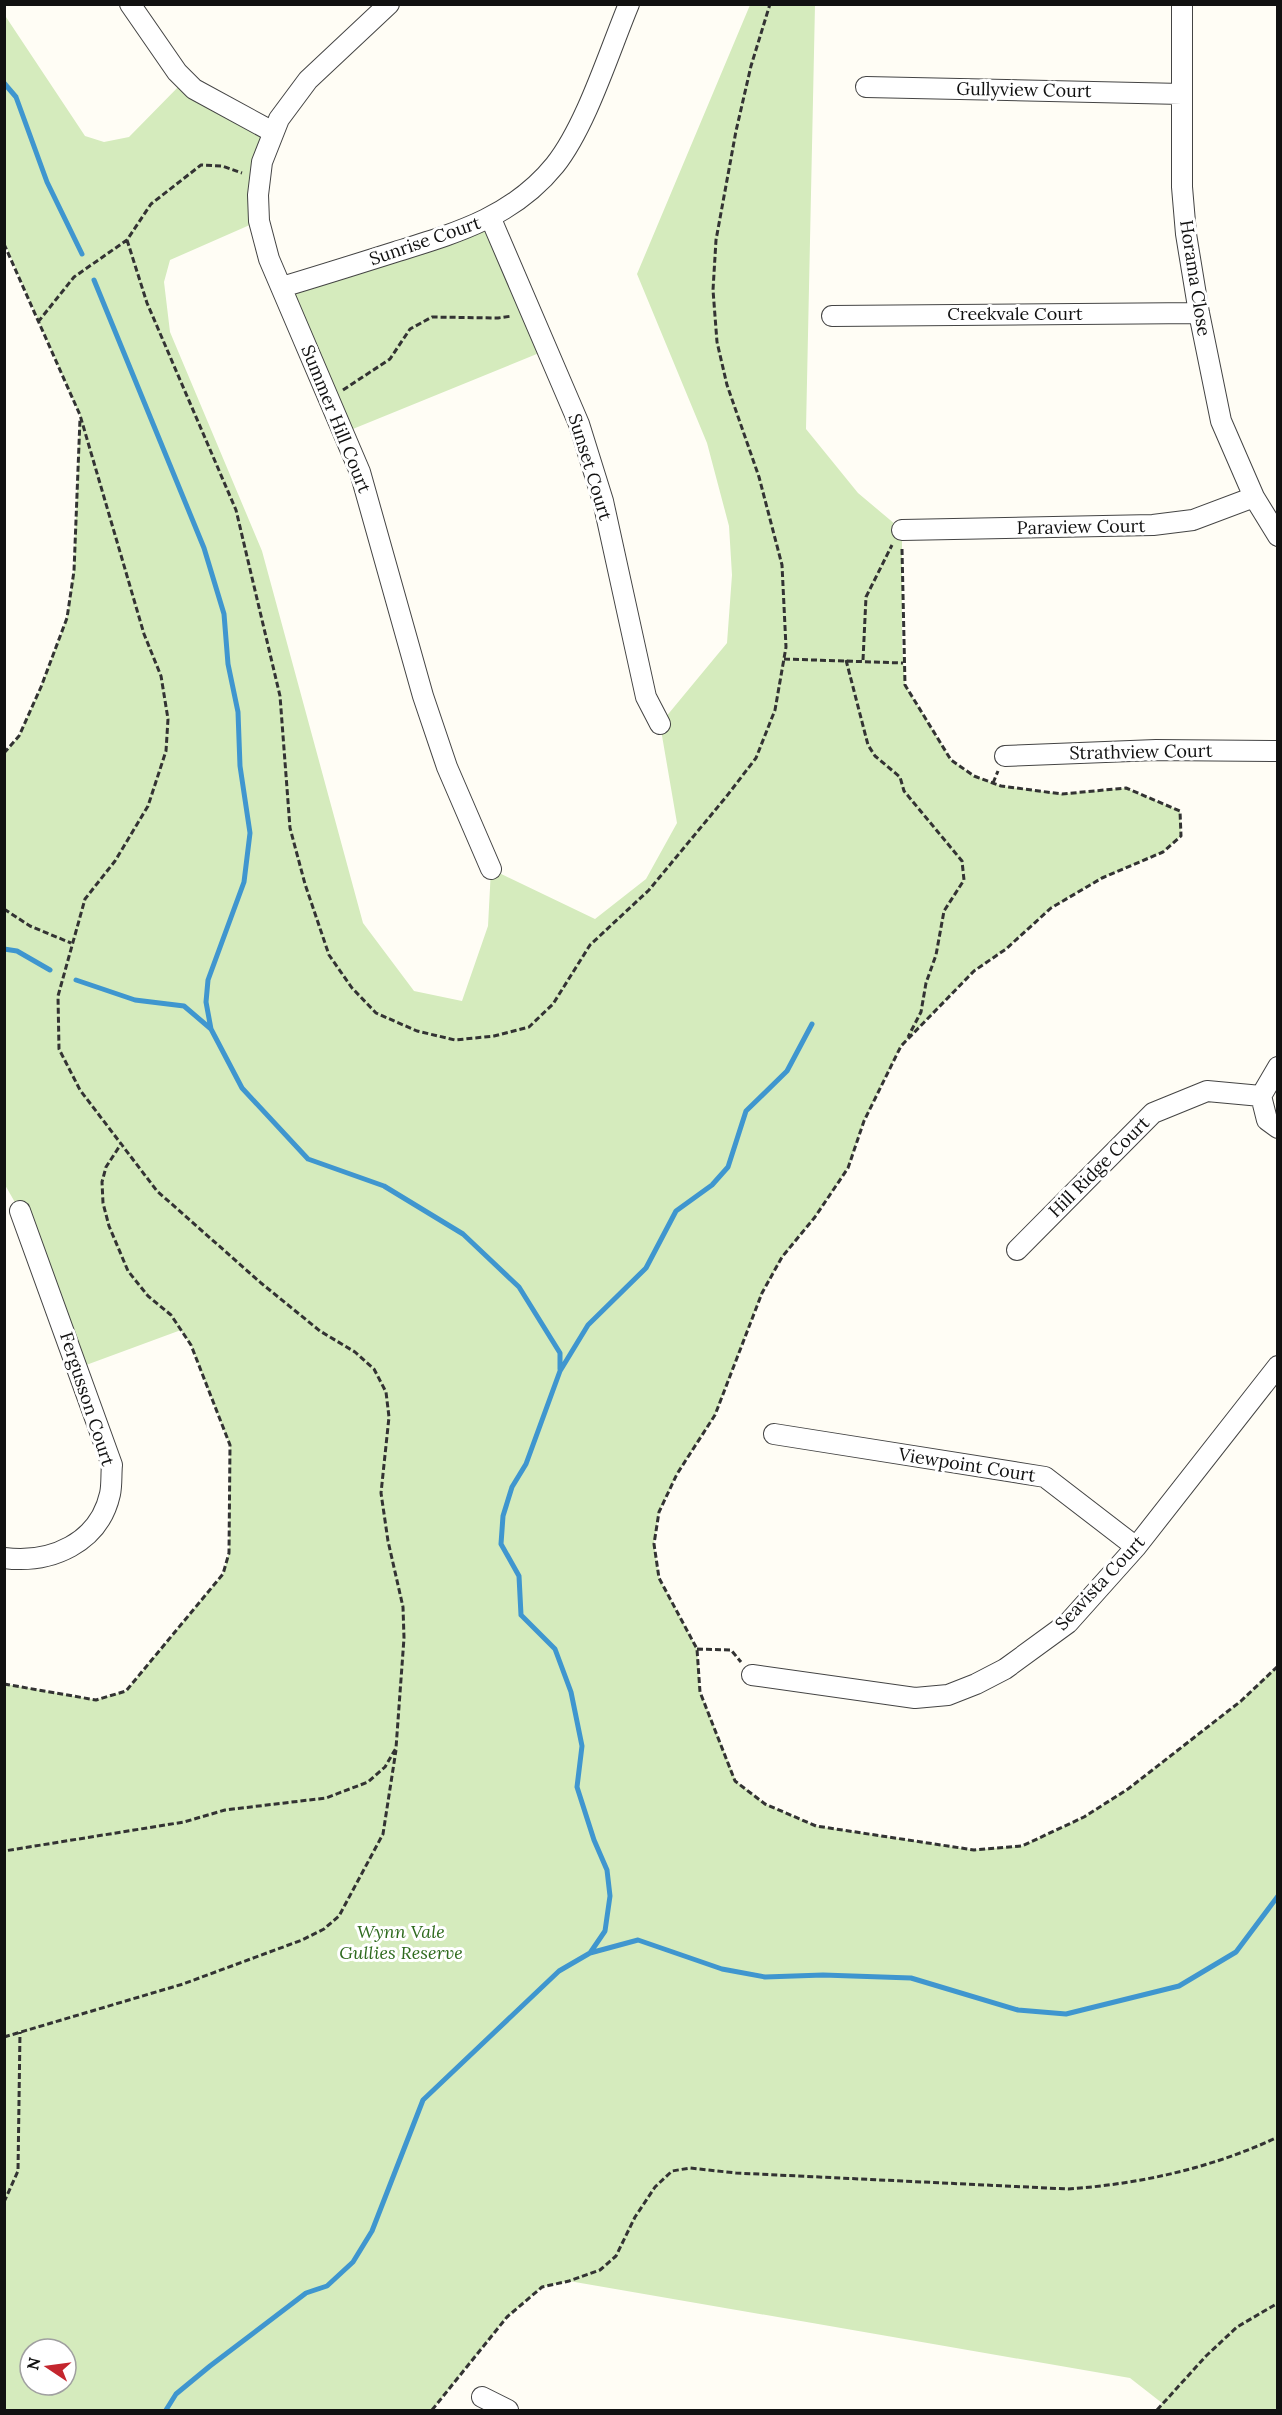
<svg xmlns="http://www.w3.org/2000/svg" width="1282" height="2415" font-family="Lora,serif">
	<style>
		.green { fill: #d5ebbd; fill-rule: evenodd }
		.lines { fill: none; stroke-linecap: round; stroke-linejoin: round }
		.stream { stroke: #3f96cf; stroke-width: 5 }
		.street-casing { stroke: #444; stroke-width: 22 }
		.path { stroke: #333; stroke-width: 3; stroke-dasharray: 6 3; stroke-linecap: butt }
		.street { stroke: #fff; stroke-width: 20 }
		.labels { text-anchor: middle; stroke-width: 6; stroke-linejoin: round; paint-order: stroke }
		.street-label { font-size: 18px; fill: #111; stroke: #fff }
		.park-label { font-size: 18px; font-style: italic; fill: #2f6b1f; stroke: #fff }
	</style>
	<rect width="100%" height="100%" fill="#fffdf5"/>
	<!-- green -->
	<path class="green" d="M750,5H815L806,429L858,493L902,530V645L905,685L951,760L974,776L1001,786L1062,794L1126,788L1180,811L1181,836L1163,852L1102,878L1051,908L1006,949L974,971L901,1046L864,1121L848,1168L815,1217L782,1258L762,1293L715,1415L677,1474L659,1512L654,1544L659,1578L697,1649L700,1692L736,1781L765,1804L816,1826L973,1850L1022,1846L1084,1817L1128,1789L1241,1701L1277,1666V2410H1157L1162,2403L1130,2378L569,2281L542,2287L507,2317L432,2410H5V1684L96,1700L126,1691L223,1574L229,1553L230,1445L191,1345L181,1330L78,1368L20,1211L5,1185V753L19,736L41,687L67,618L74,571L80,415L5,244L4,14L85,136L104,142L129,137L185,80L273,132L259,221L170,260L164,282L170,332L262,551L363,923L414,991L462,1001L488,926L491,869L595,919L646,879L677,823L660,724L727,643L732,575L729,526L707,443L637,274ZM30,2349H66V2385H30Z
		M491,219L549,349L343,433L282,287Z"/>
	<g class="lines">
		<!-- stream -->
		<path class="stream" d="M4,83L16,97L47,182L82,254
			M94,280L204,548L224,614L228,664L238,712L240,766L250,833L244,882L208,980L206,1002L211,1029L242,1088L308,1159L384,1186L463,1234L519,1287L560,1353V1369
			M4,949L17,951L50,970
			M76,980L135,1000L184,1006L211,1029
			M590,1953L638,1940L722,1969L765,1977L823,1975L911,1978L1018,2010L1066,2014L1179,1986L1236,1952L1278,1896
			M166,2410L176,2394L210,2366L306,2293L327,2286L353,2262L372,2231L423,2100L559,1971L590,1953L605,1931L610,1896L607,1870L594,1840L577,1787L582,1746L571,1692L555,1649L521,1615L519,1576L501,1544L503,1516L512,1487L526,1464L560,1371L588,1325L646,1268L676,1211L712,1185L728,1167L746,1111L787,1071L812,1024"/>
		<defs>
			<path id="street" d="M130,4L177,72L194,89L273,132
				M389,4L308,80L279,119L262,162L258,195L259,221L269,259L360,472L423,696L447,767L491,869
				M1182,4V187L1186,234L1199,313L1221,421L1254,497L1278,536
				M866,87L1182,94
				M491,219L579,424L603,501L646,697L660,724
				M282,287C319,276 357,264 395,252C456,233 513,217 555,165C586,126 609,52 629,4
				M832,316L1199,313
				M902,530L1153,525L1193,520L1254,497
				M1005,756L1156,750L1278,751
				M1278,1067L1261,1096L1267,1120L1278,1128
				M1017,1250L1153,1113L1207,1091L1261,1096
				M774,1434L1045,1477L1136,1547
				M4,1558C51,1564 99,1543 110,1494C112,1485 111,1474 112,1465L20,1211
				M752,1675L915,1698L948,1695L976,1684L1005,1669L1068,1623L1136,1547L1278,1366
				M482,2397L508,2410"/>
		</defs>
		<!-- street casing -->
		<use href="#street" class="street-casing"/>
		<!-- path -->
		<path class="path" d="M127,240L147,303L236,510L280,696L290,828L305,884L329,955L352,988L376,1013L417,1031L455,1040L494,1036L529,1027L553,1004L590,945L649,890L726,797L756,758L775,710L786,647L782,565L759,477L727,385L717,342L713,290L716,240L736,131L751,66L770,4
			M4,244L80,415L144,634L161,676L168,719L166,751L148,806L115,861L85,899L58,996L59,1049L80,1090L157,1191L261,1283L320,1331L355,1352L374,1369L386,1392L389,1417L381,1493L388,1541L403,1607L404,1638L396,1748L385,1767L368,1782L326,1798L225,1810L184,1822L4,1851
			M38,322L74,277L127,240L151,204L201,165L222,166L242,173
			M343,390L390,359L410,329L432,317L498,318L512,316
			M902,549L905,685L951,760L974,776L1001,786L1062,794L1126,788L1180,811L1181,836L1163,852L1102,878L1051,908L1006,949L974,971L901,1046L864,1121L848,1168L815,1217L782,1257L762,1293L715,1415L677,1474L659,1512L654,1544L659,1578L697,1649L700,1692L735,1781L765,1804L816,1826L974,1850L1022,1846L1084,1817L1128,1789L1241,1701L1278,1666
			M784,659L903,663
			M846,660L868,745L875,756L900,777L904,791L962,861L964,880L944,911L936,955L926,983L921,1012L908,1037
			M863,660L866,597L892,545
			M4,753L19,736L41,687L67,618L74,571L80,419
			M993,783L998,771
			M4,909L30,926L71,943
			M697,1649L731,1650L741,1662
			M4,1684L96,1700L126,1691L223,1574L229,1553L230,1445L191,1345L171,1315L148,1296L128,1271L109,1226L103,1203L102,1182L106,1167L121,1144
			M4,2037L183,1984L302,1940L324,1929L339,1916L383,1834L396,1750
			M4,2202L18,2171L20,2032
			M432,2410L507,2317L542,2287L569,2281L600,2270L616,2256L635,2217L655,2187L672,2171L690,2168L736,2173L1068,2189C1140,2184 1212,2168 1278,2137
			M1157,2410L1206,2356L1237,2327L1278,2303"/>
		<!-- street -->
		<use href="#street" class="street"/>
	</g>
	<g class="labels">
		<!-- street labels -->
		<g class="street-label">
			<text transform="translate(1024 90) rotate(1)" y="6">Gullyview Court</text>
			<text transform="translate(425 241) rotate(-19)" y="6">Sunrise Court</text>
			<text transform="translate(1195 278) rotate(81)" y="6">Horama Close</text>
			<text x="1015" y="320">Creekvale Court</text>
			<text transform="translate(336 419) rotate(68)" y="6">Summer Hill Court</text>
			<text transform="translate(590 467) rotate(73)" y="6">Sunset Court</text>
			<text transform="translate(1081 527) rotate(-1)" y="6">Paraview Court</text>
			<text transform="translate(1141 752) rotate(-1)" y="6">Strathview Court</text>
			<text transform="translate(1099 1167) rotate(-45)" y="6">Hill Ridge Court</text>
			<text transform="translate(87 1399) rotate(72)" y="6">Fergusson Court</text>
			<text transform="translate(967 1465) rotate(9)" y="6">Viewpoint Court</text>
			<text transform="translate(1100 1583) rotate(-47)" y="6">Seavista Court</text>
		</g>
		<!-- park labels -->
		<g class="park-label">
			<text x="401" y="1938">Wynn Vale<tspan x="401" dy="21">Gullies Reserve</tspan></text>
		</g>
	</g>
	<!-- border -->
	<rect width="1282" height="2415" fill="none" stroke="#111111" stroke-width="12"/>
	<!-- north arrow -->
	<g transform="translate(48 2367) rotate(283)"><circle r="28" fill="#ffffff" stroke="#a0a0a0" stroke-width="1.5"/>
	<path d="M0-4.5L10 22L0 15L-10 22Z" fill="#c4262e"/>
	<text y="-9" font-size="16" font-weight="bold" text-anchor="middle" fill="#111111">N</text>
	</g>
</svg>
